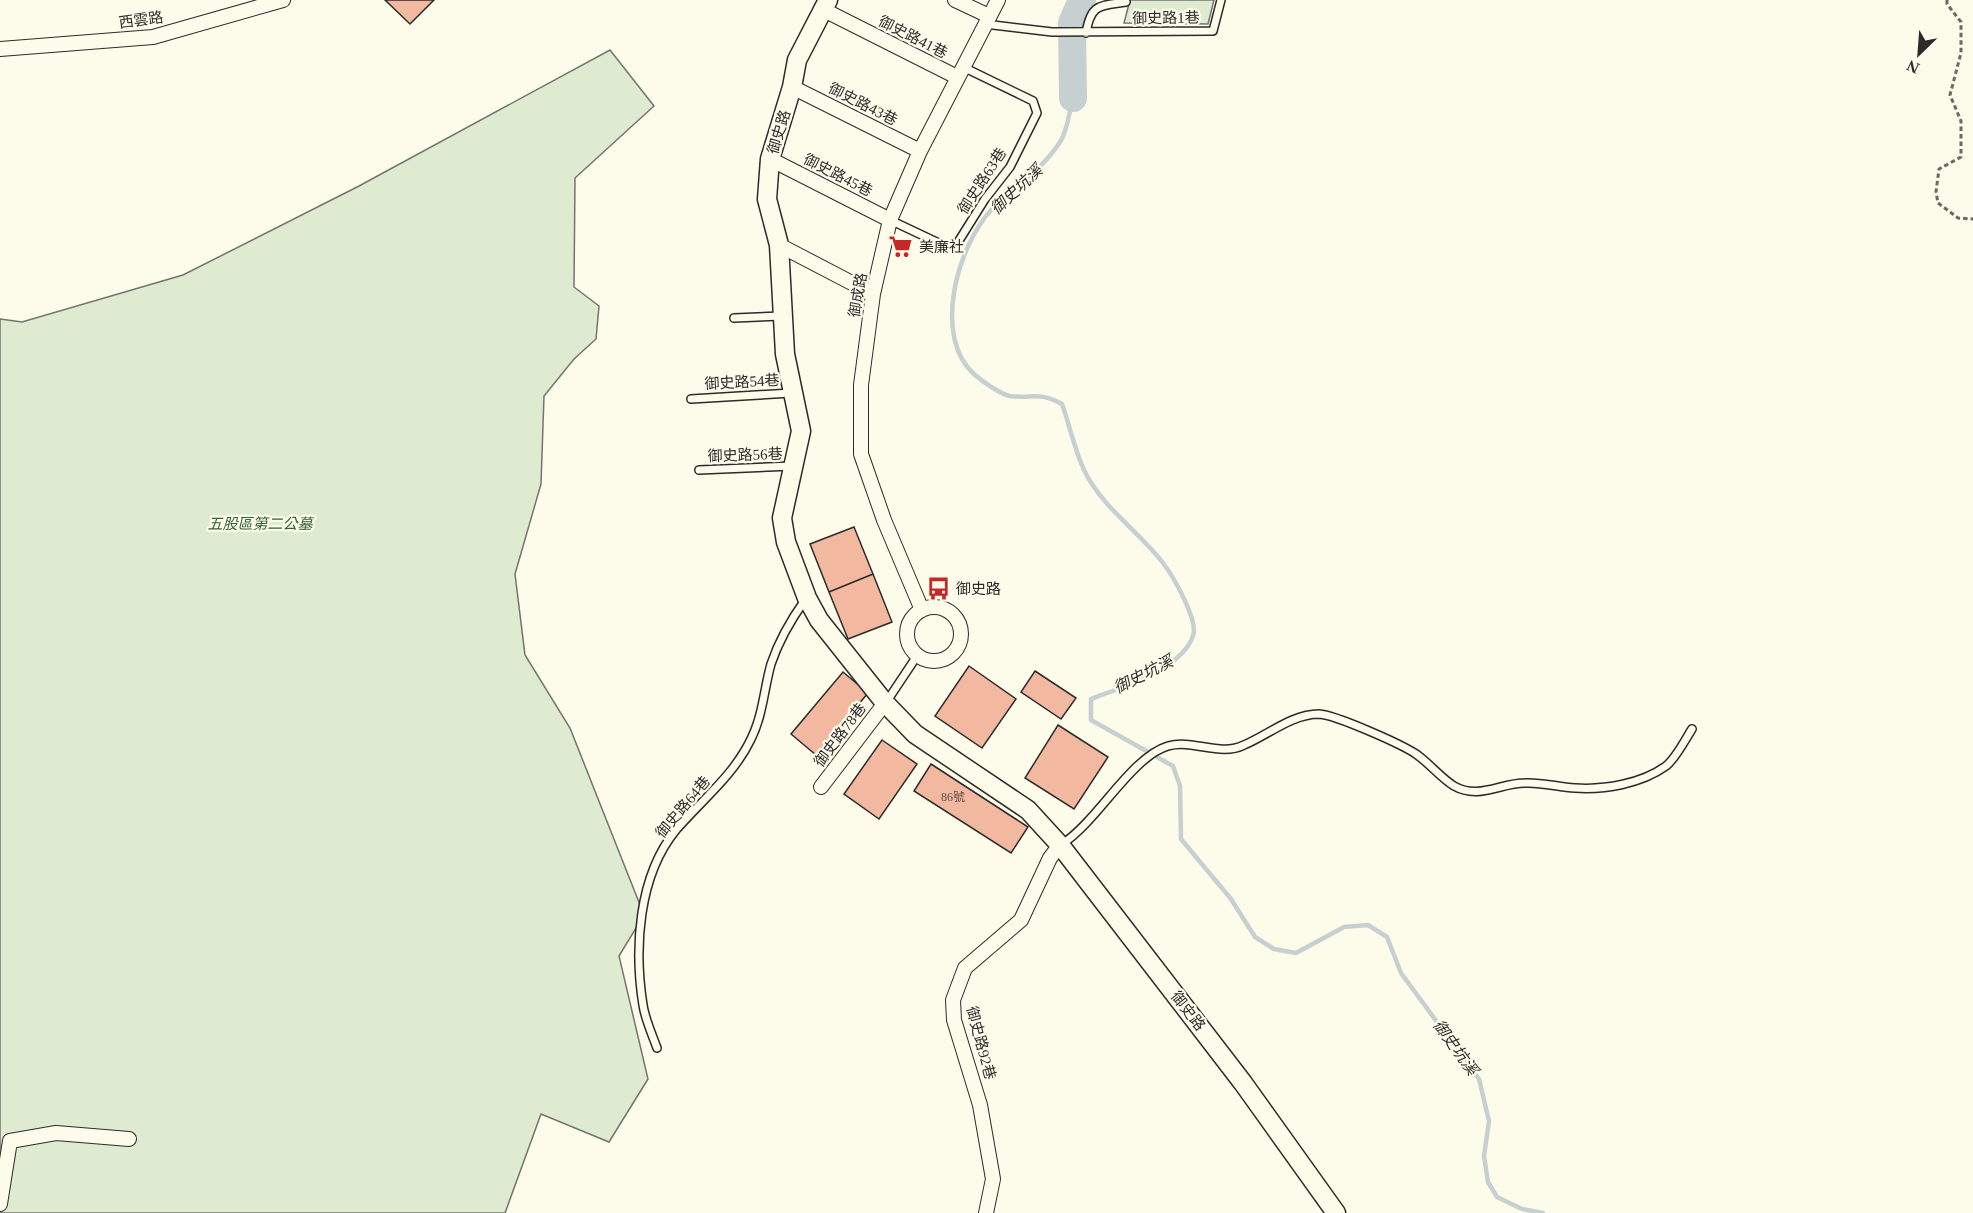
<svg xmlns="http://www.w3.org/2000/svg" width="1973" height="1213" font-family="'Times New Roman','Noto Sans TC',serif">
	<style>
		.green { fill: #deebd1; stroke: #74746e; stroke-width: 1.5 }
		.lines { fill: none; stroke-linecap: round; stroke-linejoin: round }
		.stream { stroke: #c7d0d0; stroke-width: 4.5 }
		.river { stroke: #c7d0d0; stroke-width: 28 }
		.building { fill: #f2b8a0; stroke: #2b2b2b; stroke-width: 1.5 }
		.service-casing { stroke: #2b2b2b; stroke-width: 10 }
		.minor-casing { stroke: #2b2b2b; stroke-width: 16 }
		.tertiary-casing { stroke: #2b2b2b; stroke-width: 21 }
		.path { stroke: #6a6964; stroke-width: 3; stroke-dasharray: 4.5 3; stroke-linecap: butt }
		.service { stroke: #fdfbea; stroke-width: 7 }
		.minor { stroke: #fdfbea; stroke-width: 14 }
		.tertiary { stroke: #fdfbea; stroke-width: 18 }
		.labels { text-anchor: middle; stroke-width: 4.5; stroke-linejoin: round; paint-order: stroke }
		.number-label { font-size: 12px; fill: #5d4e48 }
		.street-label { font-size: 15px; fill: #2b2b2b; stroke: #fdfbea }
		.poi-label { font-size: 15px; fill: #2b2b2b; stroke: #fdfbea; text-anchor: start }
		.park-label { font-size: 15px; font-style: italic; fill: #34623c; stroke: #fdfbea }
		.water-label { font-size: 16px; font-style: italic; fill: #2b2b2b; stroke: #fdfbea }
	</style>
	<rect width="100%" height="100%" fill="#fdfbea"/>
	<!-- green -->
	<path class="green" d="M1130,0H1214L1208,24L1124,23Z
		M610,50L654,106L575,178L574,287L599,306L596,339L574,359L544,396L541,484L515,574L525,655L570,728L644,915L619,956L648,1079L609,1142L541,1114L505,1213H0V319L22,322L183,275L359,186Z"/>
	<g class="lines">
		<!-- stream -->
		<path class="stream" d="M1073,98C1069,112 1068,130 1060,142C1040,173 1015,184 992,209C958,245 931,337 975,375C982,381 1000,394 1010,396C1033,399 1038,391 1062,404C1070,426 1077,461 1090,481C1110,513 1141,534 1163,563C1173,576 1199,621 1193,636C1181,670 1122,687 1091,699V720L1173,766L1180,786L1181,839L1231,899L1255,937L1274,949L1296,953L1344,927L1368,925L1387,937L1401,973L1479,1079L1489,1121L1484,1156L1488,1182L1497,1197L1522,1209L1543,1213"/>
		<!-- river -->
		<path class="river" d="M1073,98L1072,23L1082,0"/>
	</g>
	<!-- building -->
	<path class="building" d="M385,0H434L410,24Z
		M854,527L873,574L829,592L810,544Z
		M873,574L892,622L848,639L829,592Z
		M969,666L1016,699L982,748L935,716Z
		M1035,671L1076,698L1061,719L1021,692Z
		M843,672L868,693L816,755L791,734Z
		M1058,725L1108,757L1074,809L1025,778Z
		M882,740L917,764L879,819L844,794Z
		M931,764L1028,827L1011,853L914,791Z"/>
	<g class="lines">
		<defs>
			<path id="service" d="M985,24L1052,32L1213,31L1221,0
				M1086,33C1091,3 1100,6 1126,2
				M890,220L945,246L955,247L985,199L1010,167L1037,113L1033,101L963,67
				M734,318L782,316
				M691,399L791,393
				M699,470L792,466
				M887,701L917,656
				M1062,844C1097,822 1131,757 1168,746C1193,739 1220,757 1244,745C1268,735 1292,714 1319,714C1336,715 1401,744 1416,754C1429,763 1441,778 1454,786C1479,800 1500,783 1525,783C1541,782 1558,787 1575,788C1604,790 1641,784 1666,766C1676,758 1685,740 1692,729
				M657,1048C652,1034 645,1019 643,1005C634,949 638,876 676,830C702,800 734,775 751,739C763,715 764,689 771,664C779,640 790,621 805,600"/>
			<path id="minor" d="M955,0L989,16
				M822,9L957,77
				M0,49L153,37L283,0
				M792,87L920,151
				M770,159L890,220
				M779,245L873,294
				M907 634a27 27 0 1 1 54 0a27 27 0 1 1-54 0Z
				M922,610L884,520L861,454V385L873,294L890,220L920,151L998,0
				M821,787L885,703
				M0,1204L10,1141L56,1133L129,1139
				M986,1213L993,1179L980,1105L954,1020L953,1000L965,968L1021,920L1050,858L1060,845"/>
			<path id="tertiary" d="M828,0L797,60L792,87L770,159L767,199L779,245L785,354L801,431L782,518L786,542L807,598L819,620L885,703L915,734L1028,810L1060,845L1243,1083L1336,1213"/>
		</defs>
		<!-- service casing -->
		<use href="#service" class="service-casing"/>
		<!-- minor casing -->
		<use href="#minor" class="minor-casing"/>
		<!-- tertiary casing -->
		<use href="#tertiary" class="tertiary-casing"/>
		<!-- path -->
		<path class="path" d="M1947,0V4L1961,22V53L1950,95L1961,121V157L1939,169L1936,192L1938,203L1958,218L1973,219"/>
		<!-- service -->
		<use href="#service" class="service"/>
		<!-- minor -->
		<use href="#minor" class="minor"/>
		<!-- tertiary -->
		<use href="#tertiary" class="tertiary"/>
	</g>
	<!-- icons -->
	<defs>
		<symbol id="supermarket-bare" viewBox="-9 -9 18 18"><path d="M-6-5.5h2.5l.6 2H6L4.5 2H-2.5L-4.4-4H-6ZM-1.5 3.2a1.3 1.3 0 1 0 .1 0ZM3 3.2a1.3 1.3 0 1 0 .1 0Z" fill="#c62828" stroke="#fdfbea" stroke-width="2.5" paint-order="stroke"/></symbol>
		<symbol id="bus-bare" viewBox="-9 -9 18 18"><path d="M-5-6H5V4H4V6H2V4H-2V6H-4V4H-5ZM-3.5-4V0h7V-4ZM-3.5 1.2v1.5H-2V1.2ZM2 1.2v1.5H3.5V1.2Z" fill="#c62828" stroke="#fdfbea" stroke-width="2.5" paint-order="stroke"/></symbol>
	</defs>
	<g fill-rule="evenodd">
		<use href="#supermarket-bare" x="884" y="230" width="33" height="33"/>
		<use href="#bus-bare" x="922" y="572" width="33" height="33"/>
	</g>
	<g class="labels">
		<!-- number labels -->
		<g class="number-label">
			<text x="953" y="801">86號</text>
		</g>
		<!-- street labels -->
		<g class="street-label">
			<text transform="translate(1166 18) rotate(-1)" y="5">御史路1巷</text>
			<text transform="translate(141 20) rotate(-8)" y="5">西雲路</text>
			<text transform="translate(913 37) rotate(27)" y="5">御史路41巷</text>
			<text transform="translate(863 104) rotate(27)" y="5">御史路43巷</text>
			<text transform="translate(779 132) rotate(-73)" y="5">御史路</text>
			<text transform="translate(838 175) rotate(27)" y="5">御史路45巷</text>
			<text transform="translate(982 181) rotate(-57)" y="5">御史路63巷</text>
			<text transform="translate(858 295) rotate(-80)" y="5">御成路</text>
			<text transform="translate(742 382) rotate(-3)" y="5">御史路54巷</text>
			<text transform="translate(745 455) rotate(-2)" y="5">御史路56巷</text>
			<text transform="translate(840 735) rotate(-53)" y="5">御史路78巷</text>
			<text transform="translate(683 807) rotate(-50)" y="5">御史路64巷</text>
			<text transform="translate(1188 1011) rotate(52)" y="5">御史路</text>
			<text transform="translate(981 1043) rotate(75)" y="5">御史路92巷</text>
		</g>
		<!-- poi labels -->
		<g class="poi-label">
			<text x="919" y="252">美廉社</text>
			<text x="956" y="594">御史路</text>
		</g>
		<!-- park labels -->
		<g class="park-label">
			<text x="260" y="529">五股區第二公墓</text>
		</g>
		<!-- water labels -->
		<g class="water-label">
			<text transform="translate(1016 189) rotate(-43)" y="6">御史坑溪</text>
			<text transform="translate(1143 674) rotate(-27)" y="6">御史坑溪</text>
			<text transform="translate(1456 1047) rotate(54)" y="6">御史坑溪</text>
		</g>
	</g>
	<!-- north arrow -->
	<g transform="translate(1919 54) rotate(205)" stroke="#fdfbea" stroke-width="4.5" paint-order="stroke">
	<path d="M0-4.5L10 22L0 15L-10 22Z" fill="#2b2b2b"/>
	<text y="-9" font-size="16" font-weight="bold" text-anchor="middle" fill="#2b2b2b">N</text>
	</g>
</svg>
